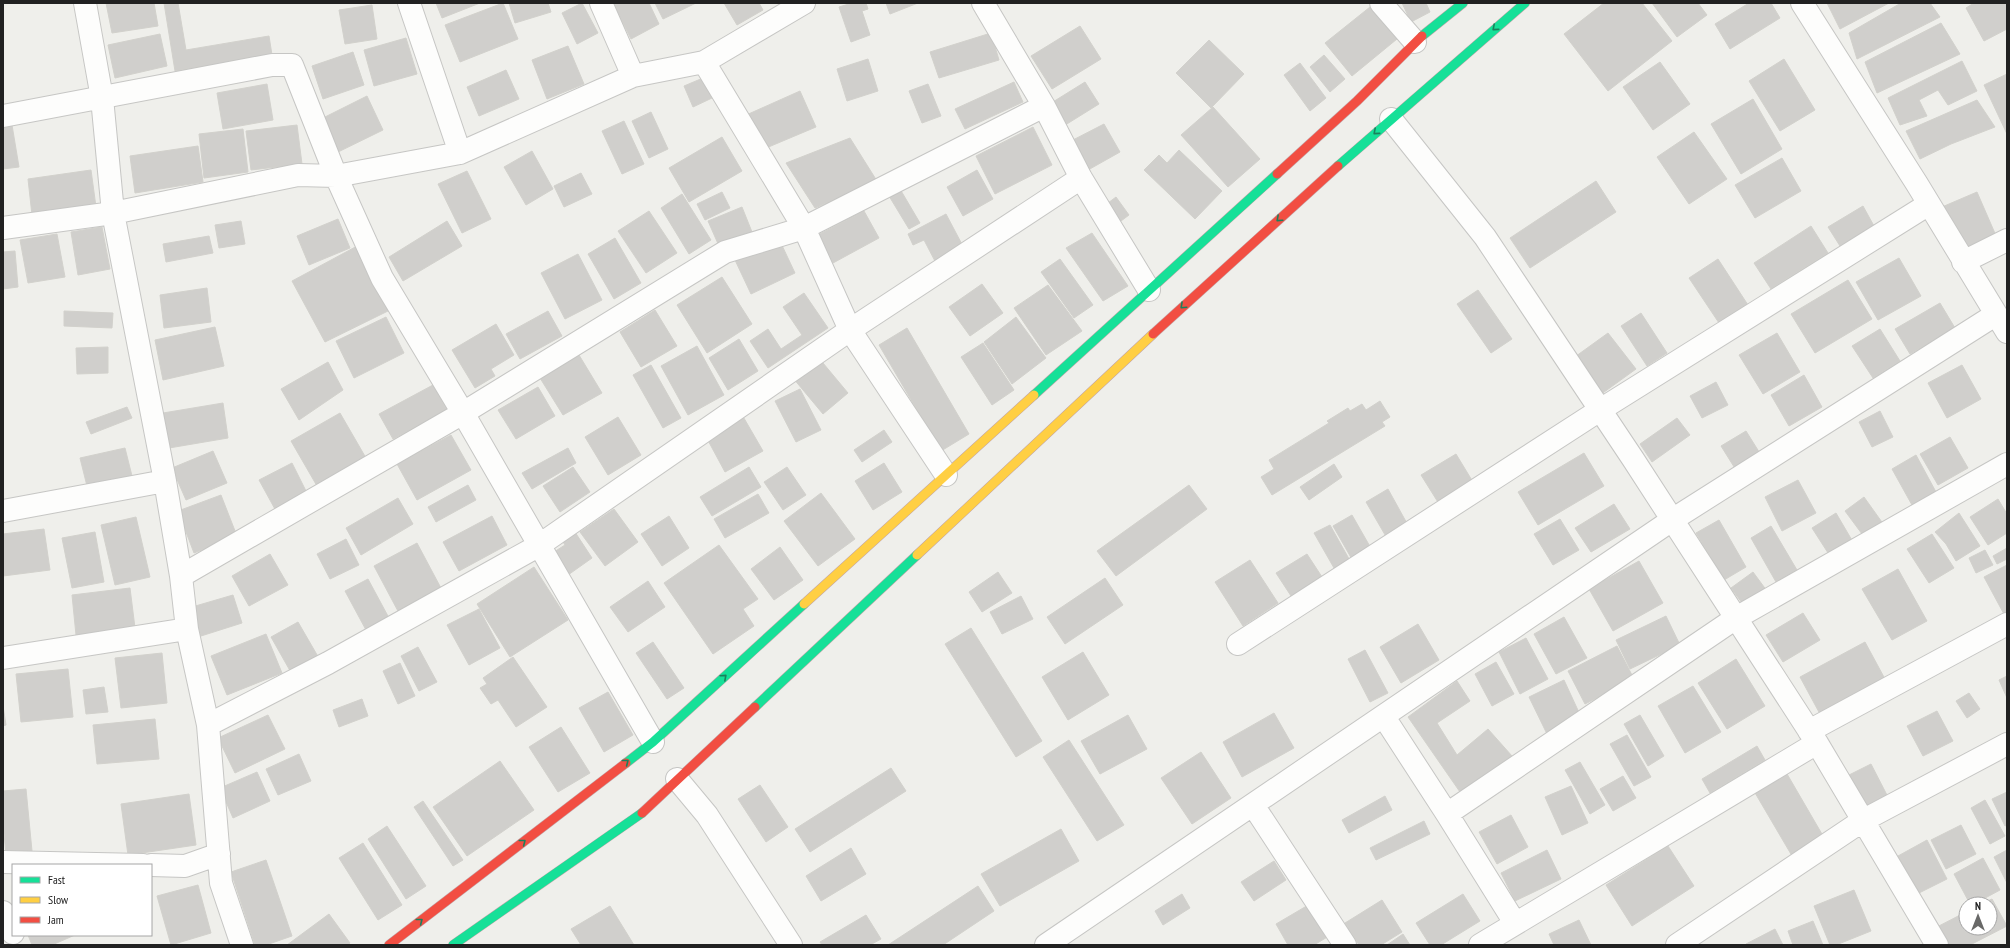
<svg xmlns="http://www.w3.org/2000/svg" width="2010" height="948" font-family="'PT Sans Narrow',sans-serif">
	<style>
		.building { fill: #d0cfcc; stroke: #d2d1cc }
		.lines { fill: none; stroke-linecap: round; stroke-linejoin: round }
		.street-casing { stroke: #c6c6c4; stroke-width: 24 }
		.fast-casing { stroke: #c2a4a7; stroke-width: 10 }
		.slow-casing { stroke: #c2a4a7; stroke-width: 10 }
		.jam-casing { stroke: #c2a4a7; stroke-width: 10 }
		.street { stroke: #fdfdfc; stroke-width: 22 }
		.fast { stroke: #16e098; stroke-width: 9 }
		.slow { stroke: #ffcf43; stroke-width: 9 }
		.jam { stroke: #f24e42; stroke-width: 9 }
		.oneway { stroke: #1c805c }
	</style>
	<rect width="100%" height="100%" fill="#efefeb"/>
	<!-- building -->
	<path class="building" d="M106,3H154L158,26L112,33Z
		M164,3H178L186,50L269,36L272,55L175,71Z
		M436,3H480L442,18Z
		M503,3L518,39L460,62L445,25Z
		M509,3H548L551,12L515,23Z
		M582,3L598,33L577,44L562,13Z
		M613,3H649L659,24L631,39Z
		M655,3H696L663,19Z
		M724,3H759L763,10L737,25Z
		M852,3H866L868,9L862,11L870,35L851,42L839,7Z
		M886,3H918L890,14Z
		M1402,3H1426L1430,12L1411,22Z
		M1604,3H1642L1672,41L1608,91L1564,34Z
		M1652,3H1698L1707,15L1677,37Z
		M1749,3H1771L1780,18L1730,49L1715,24Z
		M1827,3H1889L1840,29Z
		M1901,3H1930L1940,17L1857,59L1849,33Z
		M1974,3H2007V29L1984,41L1966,8Z
		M372,5L377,39L345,44L339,10Z
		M1370,7L1397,39L1352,76L1325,43Z
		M1941,23L1960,54L1877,93L1865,62Z
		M1080,26L1101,59L1052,89L1031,56Z
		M991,33L999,60L939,78L930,52Z
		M160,34L167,66L115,78L108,45Z
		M406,38L417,74L374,86L364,50Z
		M1209,40L1244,74L1211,108L1176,73Z
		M568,46L584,84L547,99L532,60Z
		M353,52L364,85L323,99L312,66Z
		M1324,55L1345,79L1330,92L1310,67Z
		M868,59L878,91L847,101L837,69Z
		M1784,59L1815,110L1780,131L1749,81Z
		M1962,61L1977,91L1948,105L1938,90L1919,100L1927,116L1900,125L1888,98Z
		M1660,62L1690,104L1653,130L1623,87Z
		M1300,63L1326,98L1310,111L1284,75Z
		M506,70L519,99L479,116L467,87Z
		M2007,74V134L1984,85Z
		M703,78L712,98L693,107L684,86Z
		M1014,82L1023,102L965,129L955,109Z
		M1085,82L1099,104L1062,127L1048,105Z
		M267,84L273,120L223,129L217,93Z
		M928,84L941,116L922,123L909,91Z
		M800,91L816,127L759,151L744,116Z
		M367,96L383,130L336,153L319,120Z
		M1753,99L1782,149L1741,174L1711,124Z
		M1977,100L1995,127L1951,144L1920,159L1906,131Z
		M1213,107L1260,159L1228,187L1181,135Z
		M651,112L668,149L649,158L632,121Z
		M624,121L644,164L622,174L602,131Z
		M1104,124L1120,152L1088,170L1071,141Z
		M12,125L19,167L3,169V127Z
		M297,125L302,164L251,170L246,131Z
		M1033,127L1052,165L995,194L976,156Z
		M243,129L248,172L204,178L199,134Z
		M1694,132L1727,179L1689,204L1657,157Z
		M722,137L742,171L689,202L669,168Z
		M850,138L877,181L815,208L786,163Z
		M198,146L203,182L135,193L130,156Z
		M1179,150L1222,191L1195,219L1144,170L1159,155L1167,163Z
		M532,151L553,189L526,205L504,167Z
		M1782,158L1801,191L1755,218L1735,185Z
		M91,170L96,207L32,215L28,179Z
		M977,170L993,199L963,216L947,187Z
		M467,171L491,219L462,233L438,184Z
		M581,173L592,194L564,207L554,186Z
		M1596,181L1616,212L1530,268L1510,238Z
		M900,189L920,223L909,229L889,196Z
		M722,192L730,208L705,220L697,204Z
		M1977,192L1997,238L1962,253L1942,207Z
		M682,194L711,240L689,254L661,208Z
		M1116,197L1129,215L1113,227L1100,209Z
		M1863,206L1874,226L1840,246L1828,227Z
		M742,207L752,232L719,246L708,221Z
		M649,211L677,253L646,273L618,231Z
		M864,211L879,238L833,263L818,235Z
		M946,214L965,250L937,265L924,240L913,245L908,234Z
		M338,219L350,248L309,265L297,236Z
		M241,221L245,244L219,248L215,225Z
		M447,221L462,246L403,281L389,257Z
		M1811,226L1828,253L1771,289L1754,263Z
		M102,227L110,269L78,275L71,232Z
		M1092,233L1128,286L1103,301L1066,248Z
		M57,234L65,277L28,283L20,240Z
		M209,236L213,253L166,262L163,244Z
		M615,238L641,283L614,299L588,254Z
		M779,239L795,273L751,294L735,260Z
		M359,245L390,310L325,342L292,281Z
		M15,251L18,287L3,289V252Z
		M578,254L602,300L565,319L541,273Z
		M1899,258L1921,296L1878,320L1856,282Z
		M1060,259L1093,305L1074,318L1041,272Z
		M1718,259L1748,305L1719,323L1689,278Z
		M722,277L752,324L707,353L677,305Z
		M1848,280L1872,319L1815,353L1791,314Z
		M982,284L1003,313L970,336L949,307Z
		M1048,285L1082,331L1046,355L1014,308Z
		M207,288L211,322L164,328L160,295Z
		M1478,290L1512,339L1491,353L1457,304Z
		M804,293L828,328L768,368L750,341L768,329L781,349L802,335L783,307Z
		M1940,303L1955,328L1910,354L1895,329Z
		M655,310L677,346L641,367L620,332Z
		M64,311L113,313L112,328L64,326Z
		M548,311L562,336L520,359L506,334Z
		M1641,313L1667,353L1647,366L1621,326Z
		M386,317L404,353L354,378L336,341Z
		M1016,317L1046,358L1012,384L984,342Z
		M496,324L514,355L491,369L495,376L475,388L452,350Z
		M215,327L224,366L163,380L155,340Z
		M907,328L969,434L941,451L879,345Z
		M1880,329L1900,361L1873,378L1852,346Z
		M1608,333L1636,369L1600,395L1572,359Z
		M1777,333L1800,372L1763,394L1739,355Z
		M739,339L758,371L728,390L709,358Z
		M983,343L1014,390L992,405L961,357Z
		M697,346L724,395L688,415L661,366Z
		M108,347V373L77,374L76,348Z
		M579,355L602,393L563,415L540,378Z
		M818,357L848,393L823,414L793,378Z
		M328,362L343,390L299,420L281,389Z
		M651,365L681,418L663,428L633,375Z
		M1962,365L1981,399L1947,418L1928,383Z
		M1804,375L1822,407L1789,426L1771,395Z
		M1716,382L1728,405L1702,418L1690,396Z
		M433,385L447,410L393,439L379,414Z
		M538,387L555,416L516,439L498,410Z
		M800,389L821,430L796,442L775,401Z
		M1380,401L1390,417L1382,422L1385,426L1272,495L1261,477L1274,469L1269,460L1329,423L1327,421L1348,408L1350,411L1362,404L1366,410Z
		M223,403L228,438L169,448L163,413Z
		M127,407L132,418L91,434L86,422Z
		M1880,411L1893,437L1872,447L1859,422Z
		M340,413L366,458L317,486L291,441Z
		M741,413L763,451L725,472L704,433Z
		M618,417L641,455L608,475L585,437Z
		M1677,418L1690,435L1652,462L1640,444Z
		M884,430L892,442L862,462L854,450Z
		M1746,431L1761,455L1736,470L1721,446Z
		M451,435L471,470L417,500L397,464Z
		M1950,437L1968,468L1938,485L1920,454Z
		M125,448L133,480L88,490L80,458Z
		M568,448L576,463L532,489L522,473Z
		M213,451L227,483L186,500L172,468Z
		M1584,453L1604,486L1538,525L1518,492Z
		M1456,454L1476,487L1441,507L1421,475Z
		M1916,455L1936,492L1912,505L1892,469Z
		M292,463L308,495L276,511L259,480Z
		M884,463L902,492L873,510L855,481Z
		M1334,464L1342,477L1309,500L1300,487Z
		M573,467L590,492L560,512L543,486Z
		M749,467L761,487L712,516L700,497Z
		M787,467L806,495L783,510L764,482Z
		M1798,480L1816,513L1782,531L1765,497Z
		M468,485L476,500L436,522L428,507Z
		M1189,485L1207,509L1116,576L1097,551Z
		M1388,489L1409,527L1388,540L1366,502Z
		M821,493L855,539L818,566L784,521Z
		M758,494L769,513L725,538L714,519Z
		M221,495L237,536L194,553L178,511Z
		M1864,497L1884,525L1865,538L1845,511Z
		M398,498L413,524L361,555L346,528Z
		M1998,499L2007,514V533L1988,545L1970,517Z
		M1614,504L1630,529L1591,552L1575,528Z
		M614,509L638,542L605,566L580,532Z
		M1836,513L1853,542L1830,556L1812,528Z
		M1959,513L1980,546L1956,561L1946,544L1935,532Z
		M1352,515L1372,550L1353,561L1333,526Z
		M492,516L507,545L459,571L443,542Z
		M669,516L689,548L662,566L641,534Z
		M136,517L150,577L115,585L101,525Z
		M1560,519L1579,550L1553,565L1534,534Z
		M1719,520L1746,567L1724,580L1696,533Z
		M1330,525L1353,566L1338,575L1314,533Z
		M1771,526L1797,570L1776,582L1751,538Z
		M44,529L50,570L3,576V534Z
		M573,529L592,558L568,575L554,552L565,545L560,537Z
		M95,532L104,582L72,588L62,538Z
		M1932,534L1954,568L1929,583L1907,549Z
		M346,539L359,565L330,579L317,554Z
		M417,543L442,590L399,613L374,566Z
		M719,545L758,599L743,609L754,626L713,654L664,583Z
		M780,547L803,580L774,600L751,569Z
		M2007,548V559L1997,564L1993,556Z
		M1985,550L1993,565L1976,573L1969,558Z
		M270,554L288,585L249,606L232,576Z
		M1307,554L1324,580L1293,599L1276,573Z
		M1250,560L1278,603L1243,626L1215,582Z
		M1639,561L1663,603L1613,631L1589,589Z
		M2007,565V615L2005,616L1984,577Z
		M534,567L568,620L510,657L477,604Z
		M1898,569L1927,621L1892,640L1862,589Z
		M998,572L1012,593L982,612L969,592Z
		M1753,572L1767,591L1745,607L1731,588Z
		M1105,578L1123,605L1065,644L1047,617Z
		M368,579L389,618L366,630L345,591Z
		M648,581L665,607L628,632L610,607Z
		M130,588L135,628L76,635L72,595Z
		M233,595L242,623L201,636L192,607Z
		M1021,596L1033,619L1002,634L990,612Z
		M479,609L500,648L469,665L447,625Z
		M1803,613L1820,640L1783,662L1766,635Z
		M1666,616L1680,645L1630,669L1616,640Z
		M1564,617L1587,658L1556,674L1534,634Z
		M298,622L320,660L293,676L271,637Z
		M1418,624L1439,660L1401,683L1380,647Z
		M971,628L1042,741L1016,757L945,644Z
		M266,634L282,673L227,695L211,656Z
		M1526,638L1548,679L1520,694L1499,652Z
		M653,642L684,688L667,699L636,653Z
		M1865,642L1885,679L1820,714L1800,677Z
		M1617,646L1634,679L1585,704L1568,671Z
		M418,647L437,682L419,691L401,656Z
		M1365,650L1388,693L1370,702L1348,659Z
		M1083,652L1109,695L1068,720L1042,677Z
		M162,653L167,703L121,708L115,658Z
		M513,657L547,707L516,727L498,700L491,704L480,688L487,684L483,678Z
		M1736,659L1765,706L1727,729L1698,683Z
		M1496,662L1514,694L1492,706L1475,674Z
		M400,663L415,696L398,704L383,671Z
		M68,669L73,717L21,722L16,674Z
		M2007,676V698L1999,680Z
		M1564,680L1582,719L1548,736L1529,697Z
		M1457,681L1470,701L1437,723L1457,755L1488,729L1512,756L1460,792L1408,717Z
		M1693,686L1721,732L1685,753L1658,706Z
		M104,687L108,712L86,714L83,690Z
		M608,692L633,735L604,752L579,708Z
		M1969,693L1980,709L1967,718L1956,701Z
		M362,699L368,716L339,727L333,710Z
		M3,706L6,725L3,726Z
		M1937,711L1953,741L1923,756L1907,726Z
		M1274,713L1294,748L1242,777L1223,742Z
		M268,715L285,749L235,773L218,738Z
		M1128,715L1147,749L1100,774L1081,741Z
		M1640,715L1664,756L1648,766L1624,724Z
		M155,719L159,759L97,764L93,725Z
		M561,727L590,773L558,792L529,747Z
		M1627,735L1651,777L1634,786L1610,744Z
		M1069,740L1124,825L1097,841L1043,757Z
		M1757,746L1765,760L1710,793L1702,779Z
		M1201,752L1231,798L1192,824L1161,778Z
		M299,754L311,781L278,795L266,769Z
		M500,761L534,810L467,856L433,807Z
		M1580,762L1605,805L1590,814L1565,770Z
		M1871,764L1889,799L1867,810L1849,775Z
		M1783,767L1826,841L1795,861L1751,786Z
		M891,768L906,791L810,852L795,829Z
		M257,772L270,801L233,818L220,788Z
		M1623,776L1636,798L1613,811L1600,789Z
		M760,785L788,827L766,842L738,799Z
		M1571,786L1588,823L1562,835L1545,797Z
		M26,789L32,851L6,854L3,824V791Z
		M2007,792V825L2005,826L1992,799Z
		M189,794L196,845L128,855L121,804Z
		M1385,796L1392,810L1349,833L1342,820Z
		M1985,800L2005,836L1990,844L1971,808Z
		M423,801L463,860L453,866L414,807Z
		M1511,815L1528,847L1497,864L1479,832Z
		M1424,821L1430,834L1376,860L1370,848Z
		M1961,825L1976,854L1946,869L1931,840Z
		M387,826L426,886L406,899L368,839Z
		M1061,829L1079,861L1000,906L981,874Z
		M1927,840L1947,879L1917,894L1898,856Z
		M363,843L402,905L378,920L339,858Z
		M1668,846L1694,886L1632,926L1606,885Z
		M851,848L866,874L821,901L806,876Z
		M1547,850L1561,879L1515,901L1501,873Z
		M2007,850V883L1994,857Z
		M1983,858L2000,890L1974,904H1970L1954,874Z
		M266,860L292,936L266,945H255L231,872Z
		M1274,861L1286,880L1254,901L1241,882Z
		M198,885L211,933L171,945L157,896Z
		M978,886L994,911L943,945H888Z
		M1854,890L1871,931L1836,945H1830L1814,906Z
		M1182,894L1190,908L1163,925L1155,911Z
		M1463,894L1480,921L1441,945H1430L1416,923Z
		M1992,899L2007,926L1970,945H1943L1935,928L1966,912V928H1990V904H1981Z
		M1382,900L1402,932L1381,945H1359L1345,923Z
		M1310,904L1329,936L1314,945H1288L1276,924Z
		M610,906L634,945H581L571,929Z
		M329,914L350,943L348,945H287Z
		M866,915L881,939L870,945H822L820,942Z
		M1579,920L1591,945H1554L1549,934Z
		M1813,921L1823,945H1793L1788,931Z
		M1775,929L1783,945H1746V944Z
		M1403,934L1410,945H1387Z
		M28,935H75L52,945H32Z"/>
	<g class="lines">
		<defs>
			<path id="street" d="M85,3L102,98L113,213L165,481L181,576L187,629L208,725L221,883L242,945
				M409,3L460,153
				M601,3L633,76
				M983,3L1044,106L1081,178L1149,290
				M1381,3L1415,42
				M1802,3L1917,184L2007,332
				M704,62L804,228L850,330L946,475
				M3,116L272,65H292L336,176L460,153L633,76L704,62L804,3
				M1391,119L1485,237L1633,459L1817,743L1937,945
				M3,228L113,213L298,175L336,176L382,278L463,413L653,742
				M1963,262L2007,240
				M3,511L165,481
				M181,576L463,413L725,252L804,228L1044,106
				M1238,644L1600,410L1929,204
				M3,658L187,629
				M1384,717L1447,814L1515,923
				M208,725L328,663L538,546L850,330L1081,178
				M1809,731L2007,624
				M677,779L707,815L791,945
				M1253,805L1345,945
				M1447,814L1736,618L2007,464
				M3,862L143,865
				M151,865L185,866L219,854
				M3,912L13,933
				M1046,945L1672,520L1995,315
				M1480,945L1817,743
				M1677,945L1862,821L2007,744"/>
			<path id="fast" d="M1422,36L1463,3
				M1338,166L1525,3
				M1034,395L1277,174
				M755,707L917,555
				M626,763L653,742L804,604
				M453,945L642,813"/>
			<path id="slow" d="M917,555L1153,334
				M804,604L1034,395"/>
			<path id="jam" d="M1277,174L1357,101L1422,36
				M1153,334L1338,166
				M642,813L755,707
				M389,945L626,763"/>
		</defs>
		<!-- street casing -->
		<use href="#street" class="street-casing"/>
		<!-- fast casing -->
		<use href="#fast" class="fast-casing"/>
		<!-- slow casing -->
		<use href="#slow" class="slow-casing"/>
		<!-- jam casing -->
		<use href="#jam" class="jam-casing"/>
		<!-- street -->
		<use href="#street" class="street"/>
		<!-- fast -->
		<use href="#fast" class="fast"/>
		<!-- slow -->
		<use href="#slow" class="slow"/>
		<!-- jam -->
		<use href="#jam" class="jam"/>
	</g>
	<!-- one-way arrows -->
	<defs><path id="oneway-chevron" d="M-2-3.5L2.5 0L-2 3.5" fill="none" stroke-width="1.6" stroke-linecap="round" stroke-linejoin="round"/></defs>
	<g class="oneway">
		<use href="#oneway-chevron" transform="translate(1495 28) rotate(139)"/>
		<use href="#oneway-chevron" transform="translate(1376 132) rotate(139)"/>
		<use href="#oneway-chevron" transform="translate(1279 219) rotate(138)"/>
		<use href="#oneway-chevron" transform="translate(1183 306) rotate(137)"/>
		<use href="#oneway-chevron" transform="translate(724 677) rotate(-42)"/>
		<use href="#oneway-chevron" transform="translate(626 762) rotate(-38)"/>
		<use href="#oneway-chevron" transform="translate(523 842) rotate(-38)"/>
		<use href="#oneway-chevron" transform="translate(420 921) rotate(-38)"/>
	</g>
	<!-- border -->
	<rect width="2010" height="948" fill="none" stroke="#212121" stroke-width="8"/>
	<!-- legend -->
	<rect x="12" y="864" width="140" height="72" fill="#ffffff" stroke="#a6a6a6"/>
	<rect x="20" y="877" width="20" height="6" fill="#16e098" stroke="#a6a6a6"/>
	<text x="48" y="884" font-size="12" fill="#212121">Fast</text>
	<rect x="20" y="897" width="20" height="6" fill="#ffcf43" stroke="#a6a6a6"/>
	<text x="48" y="904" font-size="12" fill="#212121">Slow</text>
	<rect x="20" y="917" width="20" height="6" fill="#f24e42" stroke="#a6a6a6"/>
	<text x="48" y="924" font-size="12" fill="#212121">Jam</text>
	<!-- north arrow -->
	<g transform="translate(1978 916)"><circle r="19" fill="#ffffff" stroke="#a6a6a6"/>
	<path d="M0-3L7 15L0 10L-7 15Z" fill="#696968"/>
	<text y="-6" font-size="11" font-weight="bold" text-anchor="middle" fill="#212121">N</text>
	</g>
</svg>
